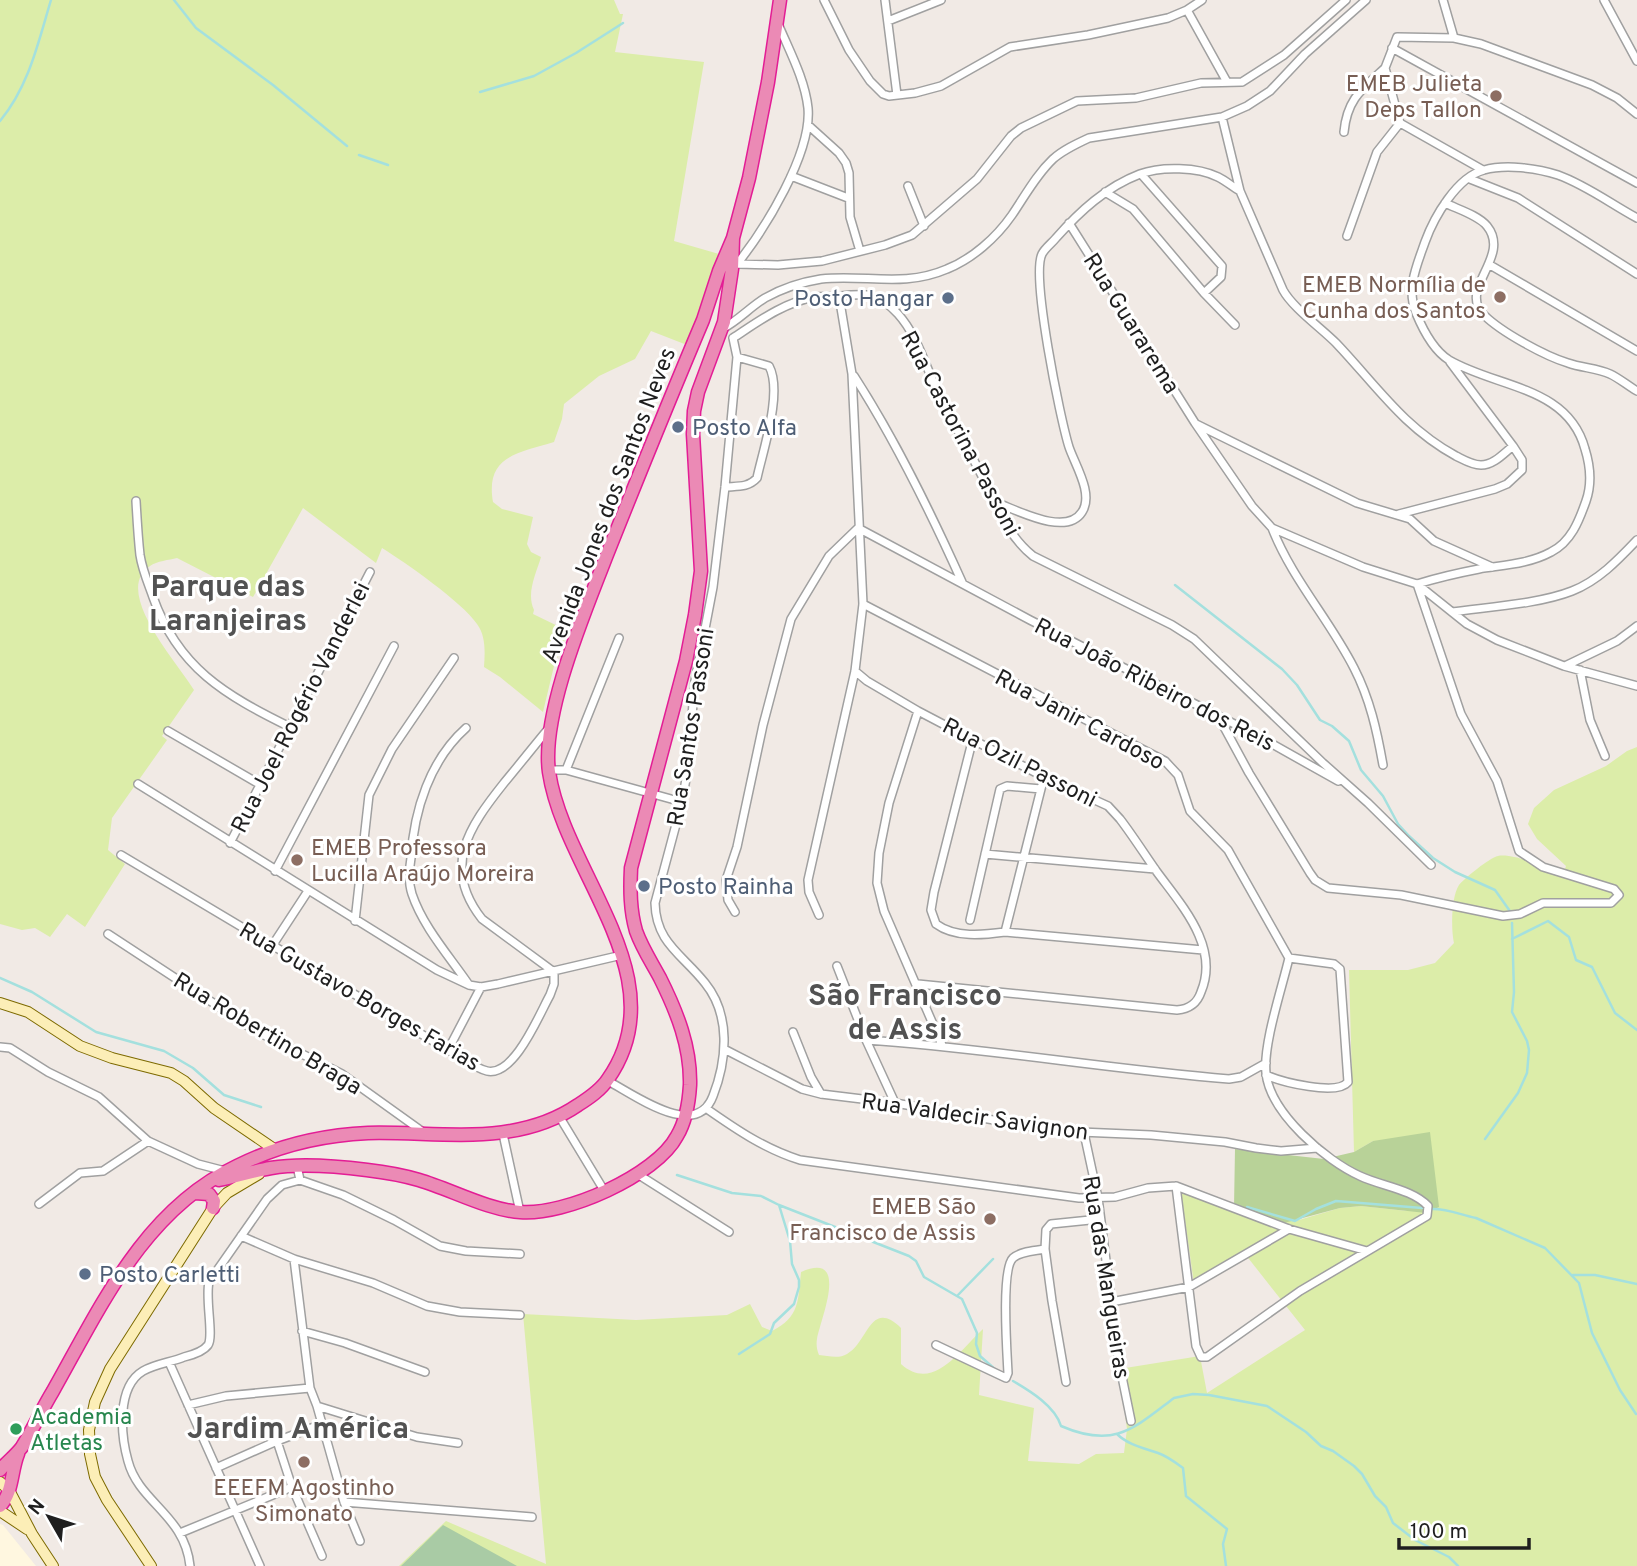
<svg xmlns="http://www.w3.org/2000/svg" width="1637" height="1566" font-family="Overpass,sans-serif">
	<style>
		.education { fill: #fff7e0 }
		.grass { fill: #dceda9 }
		.forest { fill: #b8d298 }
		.cemetery { fill: #a9cba5 }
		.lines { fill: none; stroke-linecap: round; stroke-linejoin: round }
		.stream { stroke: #a4e0de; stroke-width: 2.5 }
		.street-casing { stroke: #a0a0a0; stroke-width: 10 }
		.secondary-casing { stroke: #7d6a00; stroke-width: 12 }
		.highway-casing { stroke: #e31d95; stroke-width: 15 }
		.street { stroke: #fff; stroke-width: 7 }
		.secondary { stroke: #fceeb7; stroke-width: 10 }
		.highway { stroke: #eb8ab5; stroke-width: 12 }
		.education-dot { fill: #8d6e63; stroke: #fff; stroke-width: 2.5 }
		.service-dot { fill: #5c6f8a; stroke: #fff; stroke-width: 2.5 }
		.leisure-dot { fill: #2e9e5b; stroke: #fff; stroke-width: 2.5 }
		.labels { text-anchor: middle; stroke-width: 6; stroke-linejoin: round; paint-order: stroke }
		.education-label { font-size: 23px; fill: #785e54; stroke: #fff; text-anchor: end }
		.service-label { font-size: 23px; fill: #4e5e75; stroke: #fff; text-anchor: start }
		.street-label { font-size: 23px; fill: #1f1f1f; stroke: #fff }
		.leisure-label { font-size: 23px; fill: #27864d; stroke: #fff; text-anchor: start }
		.district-label { font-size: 30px; font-weight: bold; fill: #525252; stroke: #fff }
	</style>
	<rect width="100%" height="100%" fill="#f1eae5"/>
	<!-- education -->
	<path class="education" d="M0,1524L3,1525L36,1566H0Z"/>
	<!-- grass -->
	<path class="grass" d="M0,0H614L620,14H623L615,52L704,62L674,241L719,254L687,345L651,331L635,359L599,376L564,404L562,419L554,442C518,453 485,456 493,502L502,509L533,517L527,544L531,552L541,557C536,574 526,593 534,610L533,614L568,631L554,666L543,712L500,677L484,667C485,653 486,636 477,624C462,602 406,563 382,548L376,563L303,508L253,597L177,558C169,560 157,561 150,566C111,591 179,664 194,690L162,736L167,740L112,818L108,850L125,864L85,927L67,914L50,937L35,928L22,930L0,924Z
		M1637,747V1566H399L446,1521L546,1564L523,1314L636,1320L727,1315L750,1304L762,1327L772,1331C800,1317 798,1300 801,1272C851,1250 820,1320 817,1339C816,1345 817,1350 819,1355C828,1356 839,1359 847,1354C868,1343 870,1298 901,1328V1364C933,1393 960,1350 983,1329L979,1395L1034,1408L1028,1461L1079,1464L1096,1454L1124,1453L1127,1429L1119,1369L1200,1356L1207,1393L1305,1330L1245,1254L1194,1284L1181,1192L1234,1207L1299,1220L1340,1208L1361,1206L1407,1211L1373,1141L1354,1152L1349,970H1408L1435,963L1454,943C1451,930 1451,897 1459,885C1465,878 1489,858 1498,856C1502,855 1510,856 1514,857C1533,860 1545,874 1564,872L1566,866L1537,839L1528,824L1534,808L1554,790L1606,766L1627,751Z"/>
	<!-- forest -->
	<path class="forest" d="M1430,1132L1439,1207L1426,1213L1361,1206L1340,1208L1284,1223L1234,1207L1235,1149L1324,1159L1354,1152L1373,1141Z"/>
	<!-- cemetery -->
	<path class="cemetery" d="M443,1525L517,1566H401Z"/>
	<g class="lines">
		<!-- stream -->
		<path class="stream" d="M174,0L196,28L273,85L347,146
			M480,92L534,76L576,53L623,23
			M0,121C29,86 38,43 51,0
			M359,155L388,165
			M1175,585L1282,669L1297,685L1320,720L1332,726L1349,741L1361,770L1383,796L1398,824L1409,836L1433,858L1455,872L1495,890L1512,914
			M1512,939L1548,921L1569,937L1576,960L1592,967L1615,1013L1637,1030
			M0,978L32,992L96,1032L164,1051L193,1068L224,1095L261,1107
			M1485,1139L1518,1093L1527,1073L1529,1050L1527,1041L1512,1012L1514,992L1512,923
			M677,1175L732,1193L761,1196L779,1205L909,1256L916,1261L924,1277L962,1299L977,1333L976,1344L980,1356L996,1370
			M1247,1207L1295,1221L1316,1209L1336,1201L1422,1208
			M1433,1209C1449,1209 1461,1215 1476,1218L1545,1248L1579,1283L1592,1333L1620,1390L1636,1414
			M1573,1275H1595L1637,1284
			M958,1295L993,1259
			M739,1354L770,1334L774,1323L794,1304L799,1287V1280L792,1264L790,1241L779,1205
			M1013,1381C1030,1391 1055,1406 1061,1426C1114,1449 1133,1429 1174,1398L1193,1394L1209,1395L1267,1406L1306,1432L1321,1446L1333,1451L1354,1466L1362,1474L1375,1496L1386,1507L1393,1523L1415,1540L1449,1557L1458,1566
			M1117,1434C1128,1445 1144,1448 1158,1453C1167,1456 1175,1462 1183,1468L1186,1496L1227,1529L1223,1544L1226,1566"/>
		<defs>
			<path id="street" d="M824,0L849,50L870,81L883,94L889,96L915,93L941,86L1010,47L1088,35L1168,18L1187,10L1202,0
				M885,0L897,95
				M1443,0L1454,38
				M1604,0L1637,61
				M1187,10L1227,82
				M888,21L941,0
				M1392,48L1637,183
				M1222,117L1240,191L1283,290C1292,307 1321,328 1336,343C1376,385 1403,427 1456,456C1464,460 1472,465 1481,465C1494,465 1504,453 1513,446
				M808,125L839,153L846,163L849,173L850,217L860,251
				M1344,132C1347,99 1362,89 1385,68
				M1483,170L1400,123L1385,68L1397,37L1454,38L1481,44L1592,85L1617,98L1637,114
				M1141,174L1222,266L1221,277L1204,293
				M791,176L848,198
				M1470,179L1518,198L1637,274
				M908,186L924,226
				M1105,192L1133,209L1204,293L1235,325
				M1445,203C1457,209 1478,215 1487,226C1512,257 1457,289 1484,315C1501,332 1545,356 1568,363C1582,368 1597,368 1610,374C1619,378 1628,386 1637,391
				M1069,223L1195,423L1252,506L1272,528L1363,567L1417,584L1467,624L1497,640L1564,666L1637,686
				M1347,236L1377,152L1400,123
				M737,264C765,229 812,153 808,108C805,80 790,52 779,26
				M738,264L778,265L822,261L885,245L912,235L977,179L1011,136L1021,128L1077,101L1136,98L1201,83L1242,82L1284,55L1346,0
				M1490,265L1637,351
				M722,329C738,321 750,307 765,298C781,289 802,282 821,279C865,274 903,288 947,269C972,259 996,238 1012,215C1025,196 1036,175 1053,159C1063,150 1076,144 1089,138L1222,117L1247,106L1270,91L1305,54L1366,0
				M733,338C759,321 783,303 814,297C823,296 832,297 841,296C867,293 879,293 898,314C917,335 925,365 937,390C952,421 969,450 984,480C998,508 1008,536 1033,556L1172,625L1194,639L1323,763L1368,803L1431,865
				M854,376C896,441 930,511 962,582
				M1196,424L1357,503L1410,519L1434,541L1492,567
				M725,487C737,486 748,488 757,478C763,450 783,392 769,366L737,357
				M136,501C137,519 138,537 140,555C142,569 148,583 153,597C178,668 225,695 290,727
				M995,502C1017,510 1066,537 1082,512C1094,494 1075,465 1069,447C1060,418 1031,276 1042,254C1045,248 1052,243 1056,238C1080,211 1106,187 1140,174C1161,166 1198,167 1218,177C1226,181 1233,187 1240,191
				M1399,514L1495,489L1507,484L1522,470V460L1513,446L1450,362
				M858,528L1030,620L1258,736L1338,781
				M1272,528C1292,579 1329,619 1354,668C1370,699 1377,731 1383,765
				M863,604L1165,761L1178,775L1190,811L1228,850L1289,958
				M1452,612C1488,607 1539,604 1572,591C1598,581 1618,560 1637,540
				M1565,666L1617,641L1637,626
				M1580,670L1590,720L1605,756
				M855,671L867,681L918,711L1044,777L1108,806L1120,819C1133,836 1145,855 1157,872C1182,906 1220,947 1201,992C1197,1004 1189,1009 1177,1010L918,984
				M918,711L889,803L879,853L877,883L884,911L942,1045
				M1217,714L1249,773L1310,873L1315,880L1328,888L1401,895L1503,916L1520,914L1543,903H1611L1619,895L1614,889L1543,867L1519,851L1497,781L1461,714L1417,584C1437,578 1458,573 1479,569C1503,565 1529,564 1551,552C1571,542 1579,521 1586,501C1592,484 1590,465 1585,449C1568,386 1497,388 1449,360C1433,350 1423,330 1416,313C1406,288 1417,265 1425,242C1434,217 1457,177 1484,170C1505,164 1537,168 1558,175C1586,185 1611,204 1637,218
				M466,728C430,760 414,810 411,858C409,870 408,882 412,894C423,927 450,957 469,985
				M168,731L261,785
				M973,738L934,892L931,910L936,924C955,938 983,935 1005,932L1203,950
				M549,770H566L682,802
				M566,770L619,638
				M138,784L437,970L469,985L481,987L498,984L622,955
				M230,843L370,572
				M985,854L1155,869
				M121,855L448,1050C460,1056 474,1068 487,1071C514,1077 539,1015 550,995L554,984V972L482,919C441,867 469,827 504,783C519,765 534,746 549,728
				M275,871L394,646
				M735,912L728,900L726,880L737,847L763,725L791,619L829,556L858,528
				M819,915L809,892L808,880L855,671L863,604L852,374L839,296
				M970,920L1000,789L1007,786L1041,789
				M355,921L369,795L392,749L454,658
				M1005,932L1044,777
				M108,934L256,1031L342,1074L423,1132
				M272,946L308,891
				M837,966L866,1040L895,1103
				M793,1032L811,1077L821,1094
				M866,1040C987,1048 1107,1069 1229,1079L1241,1077L1266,1063
				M0,1047L10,1048L48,1072L99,1097L148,1141L198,1164L225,1171
				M448,1050L481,987
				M726,1050L802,1089L821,1094L895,1103L1057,1131L1151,1135L1225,1142L1256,1148L1281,1151L1317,1148
				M1266,1075C1282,1082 1337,1096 1348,1082L1340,969L1334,964L1289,958
				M608,1081C635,1095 696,1141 713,1096C727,1060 731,1015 705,983C682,954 656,943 655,903L682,802L687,773L695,681L713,587L725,487L737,357L733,338
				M707,1109C737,1130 765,1149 800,1160L1079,1198L1115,1197L1148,1188L1176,1186L1289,1229L1367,1251
				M559,1116L605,1192
				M1084,1133L1098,1198L1119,1362L1131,1421
				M503,1134L520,1212
				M639,1175L729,1232
				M300,1180L343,1195L394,1220L440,1246L466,1251L520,1254
				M1176,1186L1196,1346L1201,1357H1207L1300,1291L1427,1216L1428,1206C1412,1189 1381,1186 1360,1176C1326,1161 1270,1113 1266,1073C1263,1044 1282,988 1289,958
				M39,1204L80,1173L103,1171L148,1141
				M241,1236L294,1259L373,1283L427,1306L460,1312L520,1315
				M1045,1249L1052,1301L1066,1382
				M294,1259L310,1388L317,1406L344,1502L360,1541
				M1111,1302L1189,1287L1289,1229
				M302,1331L345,1343L425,1372
				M936,1345L1006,1378L1008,1373C1007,1353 1001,1269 1013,1258C1021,1251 1036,1251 1045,1249L1046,1230L1051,1224L1100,1219
				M169,1362L260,1566
				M188,1405L226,1396L310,1388
				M317,1406L417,1437L458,1443
				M277,1441L292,1487L322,1556
				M216,1468L277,1441L322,1424
				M344,1502L532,1517
				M180,1533L292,1487
				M190,1566C185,1515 139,1503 128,1461C121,1436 116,1387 143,1371C155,1364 172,1362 184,1357C192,1355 203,1352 208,1345C214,1336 205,1299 209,1282L267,1199L282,1185L300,1180L297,1166"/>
			<path id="secondary" d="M0,1003L28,1012L80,1046L112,1058L171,1073L184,1081L214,1108L274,1149
				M0,1482L9,1490L32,1534L53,1566
				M0,1511L27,1529
				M151,1566L107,1500L95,1477L90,1454L89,1430L95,1402L110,1369L213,1208L227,1193L259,1174"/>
			<path id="highway" d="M219,1180C237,1176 254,1171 271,1168C301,1163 336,1166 367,1170C384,1172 402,1175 419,1180C450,1189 488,1210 520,1212C564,1216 656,1176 677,1136C686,1121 689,1102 690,1085C691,1047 677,1012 660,978C652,963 642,948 636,931C630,910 630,890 631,868L686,661L695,615L701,571L693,434L694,411L698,392L724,322L732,269L733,238L749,178L768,82L780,0
				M195,1193L209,1194L214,1201L213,1208
				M0,1470C7,1462 16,1455 22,1447C33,1429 42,1409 53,1391C101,1306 144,1210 237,1166C277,1146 324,1135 368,1133C440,1131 515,1148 578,1105C589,1098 601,1090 608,1079C679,978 564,873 549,772C541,714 585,612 606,557C638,477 670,398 703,320L719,271L733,238
				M0,1506C13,1493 11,1471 18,1454"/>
		</defs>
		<!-- street casing -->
		<use href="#street" class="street-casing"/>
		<!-- secondary casing -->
		<use href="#secondary" class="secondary-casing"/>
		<!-- highway casing -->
		<use href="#highway" class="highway-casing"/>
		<!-- street -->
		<use href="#street" class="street"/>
		<!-- secondary -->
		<use href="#secondary" class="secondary"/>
		<!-- highway -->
		<use href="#highway" class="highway"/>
	</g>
	<!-- markers -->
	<g class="education-dot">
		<circle cx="1496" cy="96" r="7"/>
		<circle cx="1500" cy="297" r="7"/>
		<circle cx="297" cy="860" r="7"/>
		<circle cx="990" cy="1219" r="7"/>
		<circle cx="304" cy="1462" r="7"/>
	</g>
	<g class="service-dot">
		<circle cx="948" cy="298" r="7"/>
		<circle cx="678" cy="427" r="7"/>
		<circle cx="644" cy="886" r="7"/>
		<circle cx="85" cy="1274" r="7"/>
	</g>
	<circle class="leisure-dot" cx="16" cy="1429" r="7"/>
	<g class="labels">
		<!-- education labels -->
		<g class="education-label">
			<text x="1482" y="91">EMEB Julieta<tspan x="1482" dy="26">Deps Tallon</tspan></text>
			<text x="1486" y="292">EMEB Normília de<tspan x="1486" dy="26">Cunha dos Santos</tspan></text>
			<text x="311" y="855" text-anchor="start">EMEB Professora<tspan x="311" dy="26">Lucilla Araújo Moreira</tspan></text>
			<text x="976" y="1214">EMEB São<tspan x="976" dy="26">Francisco de Assis</tspan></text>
			<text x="304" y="1495" text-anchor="middle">EEEFM Agostinho<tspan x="304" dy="26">Simonato</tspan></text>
		</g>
		<!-- service labels -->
		<g class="service-label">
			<text x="934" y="306" text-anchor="end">Posto Hangar</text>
			<text x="692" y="435">Posto Alfa</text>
			<text x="658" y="894">Posto Rainha</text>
			<text x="99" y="1282">Posto Carletti</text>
		</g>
		<!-- street labels -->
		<g class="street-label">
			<text transform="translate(1132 323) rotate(58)" y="8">Rua Guararema</text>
			<text transform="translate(961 433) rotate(62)" y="8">Rua Castorina Passoni</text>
			<text transform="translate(608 505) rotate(-69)" y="8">Avenida Jones dos Santos Neves</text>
			<text transform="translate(1155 684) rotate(27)" y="8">Rua João Ribeiro dos Reis</text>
			<text transform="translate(300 707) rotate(-63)" y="8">Rua Joel Rogério Vanderlei</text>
			<text transform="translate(1080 719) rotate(28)" y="8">Rua Janir Cardoso</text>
			<text transform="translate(690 727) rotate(-81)" y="8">Rua Santos Passoni</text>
			<text transform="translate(1020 762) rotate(27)" y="8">Rua Ozil Passoni</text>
			<text transform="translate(360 996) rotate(30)" y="8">Rua Gustavo Borges Farias</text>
			<text transform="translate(268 1033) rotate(31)" y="8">Rua Robertino Braga</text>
			<text transform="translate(975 1116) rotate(8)" y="8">Rua Valdecir Savignon</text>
			<text transform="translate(1107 1277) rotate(81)" y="8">Rua das Mangueiras</text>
		</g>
		<!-- leisure labels -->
		<g class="leisure-label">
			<text x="30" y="1424">Academia<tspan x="30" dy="26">Atletas</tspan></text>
		</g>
		<!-- district labels -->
		<g class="district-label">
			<text x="228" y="596">Parque das<tspan x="228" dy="34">Laranjeiras</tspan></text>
			<text x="905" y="1005">São Francisco<tspan x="905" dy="34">de Assis</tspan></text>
			<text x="298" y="1438">Jardim América</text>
		</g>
	</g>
	<!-- north arrow -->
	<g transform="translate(49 1517) rotate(309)" stroke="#ffffff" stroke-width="5" paint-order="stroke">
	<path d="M0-5L12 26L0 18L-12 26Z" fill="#1f1f1f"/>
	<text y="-10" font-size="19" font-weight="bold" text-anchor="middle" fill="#1f1f1f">N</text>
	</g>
	<!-- scale -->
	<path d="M1399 1538v10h130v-10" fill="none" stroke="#1f1f1f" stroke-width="3.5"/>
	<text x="1410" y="1538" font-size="21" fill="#1f1f1f" stroke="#ffffff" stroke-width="5" paint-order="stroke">100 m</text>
</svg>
